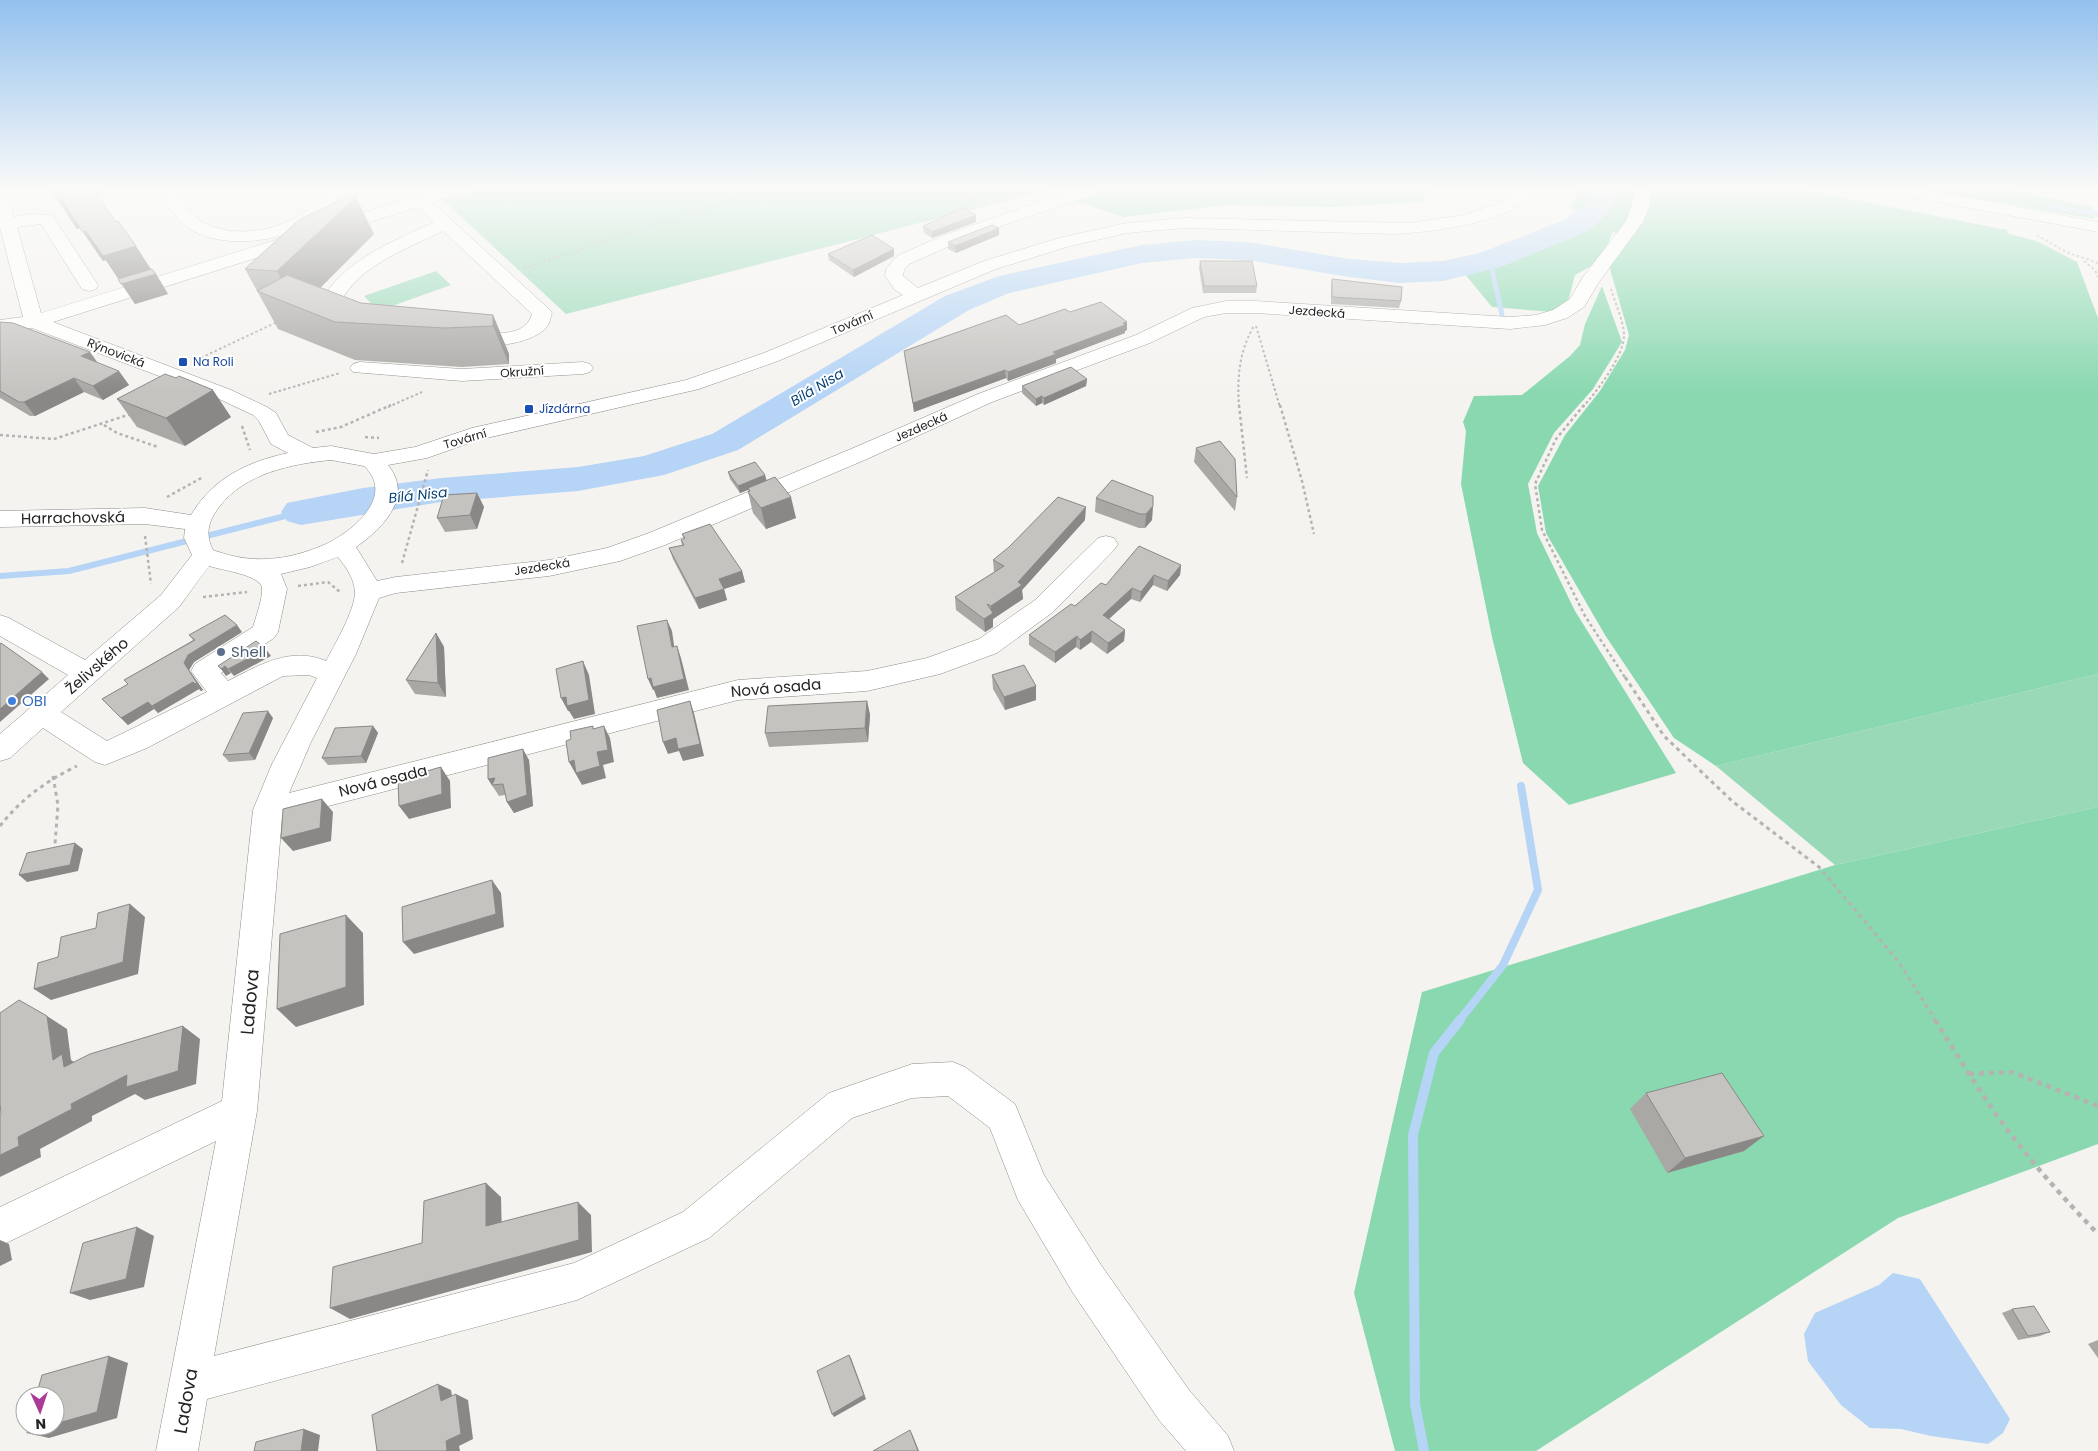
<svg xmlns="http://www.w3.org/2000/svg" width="2098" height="1451" font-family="Poppins,sans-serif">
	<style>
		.green { fill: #99d9b8 }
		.forest { fill: #89d8b0 }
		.water { fill: #b5d4f6 }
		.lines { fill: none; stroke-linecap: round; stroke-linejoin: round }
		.stream-far3 { stroke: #b5d4f6; stroke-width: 5 }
		.stream-far2 { stroke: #b5d4f6; stroke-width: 6 }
		.stream-far1 { stroke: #b5d4f6; stroke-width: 8 }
		.stream { stroke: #b5d4f6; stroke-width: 10 }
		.river { fill: #b5d4f6; fill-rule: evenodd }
		.minor-casing { stroke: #8e8c89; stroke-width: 1 }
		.path-far3 { stroke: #b5b3b1; stroke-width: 2; stroke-dasharray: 2.5 2.5; stroke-linecap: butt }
		.path-far2 { stroke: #b5b3b1; stroke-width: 2.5; stroke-dasharray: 3 3; stroke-linecap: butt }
		.path-far1 { stroke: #b5b3b1; stroke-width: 3; stroke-dasharray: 4 4; stroke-linecap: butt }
		.path { stroke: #b5b3b1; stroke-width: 4.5; stroke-dasharray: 5 5; stroke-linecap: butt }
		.minor { fill: #fff; fill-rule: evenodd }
		.wall { fill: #a9a8a5 }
		.shaded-wall { fill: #8a8886 }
		.building { fill: #c5c3c0; stroke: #8a8886 }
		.transit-dot { fill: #1a4fb4; stroke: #fff; stroke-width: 2 }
		.service-dot { fill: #5c6f8a; stroke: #fff; stroke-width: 2 }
		.shop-dot { fill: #3f7fe0; stroke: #fff; stroke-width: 2 }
		.labels { text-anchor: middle; stroke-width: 4; stroke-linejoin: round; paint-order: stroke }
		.far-street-label { font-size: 12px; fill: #252423; stroke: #fff }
		.far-transit-label { font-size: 12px; fill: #164399; stroke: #fff; text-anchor: start }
		.far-water-label { font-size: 14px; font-style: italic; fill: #0b4577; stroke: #fff }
		.street-label { font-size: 15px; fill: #252423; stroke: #fff }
		.service-label { font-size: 15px; fill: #4e5e75; stroke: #fff; text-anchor: start }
		.shop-label { font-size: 15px; fill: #366cbe; stroke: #fff; text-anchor: start }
		.near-street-label { font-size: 18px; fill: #252423; stroke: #fff }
	</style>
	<rect width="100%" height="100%" fill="#f5f3f0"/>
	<!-- green -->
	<path class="green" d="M475,190H1048L566,314L443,200Z
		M436,271L451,285L378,311L364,296Z
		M2098,674V807L1835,865L1716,766Z"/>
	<!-- forest -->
	<path class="forest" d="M1106,190H1428L1422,202L1332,207L1226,205L1124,217L1075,201Z
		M1582,190H1799L1825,194L2007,230V233L2039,242L2077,262L2098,318V674L1716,766L1674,738L1605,635L1546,533L1538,486L1565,435L1600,391L1625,350L1629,335L1608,262L1620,236L1613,231L1602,260L1575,275L1565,313L1492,307L1464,273L1507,261L1521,252L1539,247L1590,225V219L1570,206Z
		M1927,190H2018V192L2092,207L2095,219Z
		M1602,286L1622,342L1593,389L1554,433L1528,484L1537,533L1575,611L1676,773L1569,805L1523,763L1492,637L1461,484L1466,431L1463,422L1474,396L1522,395L1570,356L1580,345L1585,324Z
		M2098,807V1144L1898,1218L1536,1451H1395L1354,1293L1422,992L1835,865Z"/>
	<!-- water -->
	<path class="water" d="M1893,1273L1920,1279L2010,1419L2003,1433L1988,1444L1931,1436L1901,1429L1870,1428L1841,1405L1808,1361L1804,1334L1815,1313L1879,1285Z"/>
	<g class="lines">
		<!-- stream-far3 -->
		<path class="stream-far3" d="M2051,207L2098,214
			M1490,260L1502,315"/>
		<!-- stream-far2 -->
		<path class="stream-far2" d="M0,576L69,571L301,512"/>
		<!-- stream-far1 -->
		<path class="stream-far1" d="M1459,1021L1503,965L1538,890L1521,786"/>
		<!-- stream -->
		<path class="stream" d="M1424,1451L1415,1404L1413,1135L1434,1053L1460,1020"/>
		<!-- river -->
		<path class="river" d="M1592,190H1620L1609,213L1588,231L1501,267L1443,281L1400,283L1349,277L1248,260L1195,258L1142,263L1009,293L969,310L738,450L664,475L578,491L441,502L301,525L287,521L281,512L287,503L363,488L441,478L578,467L644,456L712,434L945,296L999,276L1142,245L1195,240L1248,242L1349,259L1400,263L1443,261L1480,253L1566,219L1586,203Z"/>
		<defs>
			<path id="minor" d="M158,190H175C184,202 192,217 206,224C245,242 303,226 327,190H343C336,201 330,212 319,219C285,241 230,250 193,231C178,223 167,204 158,190Z
				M436,190H462L460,194L432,202L549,309L552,313C550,318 550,324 546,328C528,346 484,349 460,343L457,339L460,335C481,329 524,343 532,314L443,231C408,248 358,266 340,303L342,307L356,313L359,317L356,321L349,323L327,315L320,303C343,260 392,242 434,222L418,207L53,322L231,390L267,407L276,413L288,435L313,448L331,446L374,454L415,447L472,428L686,380L764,353L903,295L895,290L885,276L886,269L897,256L942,236L1073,190H1098L1096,194L1012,222L954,244L909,264L904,270L903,276L918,288L984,261L1059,238L1127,223L1185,218L1409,223L1464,215L1497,204L1519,190H1537C1514,223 1432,232 1394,234L1185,228L1127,233L1070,246L996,269L778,361L699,389L478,440L427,458L388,465C414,497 383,528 356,547L377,581L396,577L549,560L607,548L649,533L851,449L978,394L1136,335L1192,308L1226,301H1255L1510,317L1536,315L1553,310L1570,299L1583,277L1626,221L1632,205L1634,190H1650V205L1643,222L1599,282L1584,307L1567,318L1545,325L1510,329L1255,313H1226L1204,317L1150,343L992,402L867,459L665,545L620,561L549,576L396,593L379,598L356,654L311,742L289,793L738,680L867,671L927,658L979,639L1035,600L1098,538L1106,536L1114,538L1118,544L1114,550L1053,612L997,653L940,674L867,691L738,700L282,818L257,1111L214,1356L574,1263L683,1212L829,1093L912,1064L953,1062L965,1067L1015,1104L1044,1175L1101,1265L1189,1390L1228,1436L1234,1451H1186L1159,1420L1073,1293L1018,1200L990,1128L948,1096L912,1098L852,1118L709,1238L577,1300L207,1399L198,1451H156L216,1141L0,1246V1207L222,1101L253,810L272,764L317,678L309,675L283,676L147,748L105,765L95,762L43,728L10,758L0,761V734L68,675L0,636V615L9,618L85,660L161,595L192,555L184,538L185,529L145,524L0,527V511L145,508L191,515C213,478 247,462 288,453L271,444L259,421L253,415L217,398L32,328L0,332V320L23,317L0,228V191L6,192L14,217L30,214L52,215L98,285L96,289L89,291L82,289L41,224L17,227L41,313ZM331,460L364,466C396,496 353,531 326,544C310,551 294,556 278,558C254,561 235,558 213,550C205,534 208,522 219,507C245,473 291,464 331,460ZM338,557C346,567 354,578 355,592C355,610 335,644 326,661C291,646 259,665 228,681L221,673L274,638L278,632L287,589L281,574L310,567ZM209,566C221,570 261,575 262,588C263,597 256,617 253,627L195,664L191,671L207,692L107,741L61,712L179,607Z
				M1893,190H1928L2098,222V232L1901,195L1895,194Z
				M360,362L462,369L583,362L590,364L593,368L590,372L583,374L462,381L353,372L350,368L353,364Z"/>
		</defs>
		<!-- minor casing -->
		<use href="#minor" class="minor-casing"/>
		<!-- path-far3 -->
		<path class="path-far3" d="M219,190L225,192
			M960,190L986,206
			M1842,190L1881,198
			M354,193L366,190
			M2034,198L2036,192H2075L2080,190
			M2037,235L2066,252L2098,263
			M2084,261L2095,270L2098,277
			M524,268L761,190
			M1256,326L1280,407
			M192,362L277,322
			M269,394L340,373
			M388,407L422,392
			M1239,407C1237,378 1239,351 1254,326
			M1583,407C1597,391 1625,355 1624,334C1623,319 1615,303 1611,289"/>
		<!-- path-far2 -->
		<path class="path-far2" d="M1239,405L1247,478
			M1280,405L1302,481L1314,534
			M1584,405L1556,439L1535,484L1542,530L1585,616L1626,679
			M104,425L117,433L158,447
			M242,426L250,450
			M316,432L341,427L391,405
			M0,435L54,439L131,414
			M365,437L379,438
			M167,497L203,477
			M145,536L151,584
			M402,563L428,470
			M298,586L328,582L340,592
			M203,597L247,592"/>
		<!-- path-far1 -->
		<path class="path-far1" d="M1625,677L1664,736L1732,801L1819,867L1898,961L1936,1021
			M53,776L58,805L55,844
			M0,826C21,799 46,781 77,766"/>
		<!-- path -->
		<path class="path" d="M1935,1020C1960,1059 1984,1100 2013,1137C2039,1171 2068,1203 2098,1234
			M1969,1074L2012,1072L2098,1106"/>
		<!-- minor -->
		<use href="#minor" class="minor"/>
	</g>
	<!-- wall -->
	<path class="wall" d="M51,190L96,194L151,269L156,274L168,294L135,304L106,260L103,261L80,228L77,229Z
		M976,215V222L932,238L924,233L923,226Z
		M999,228V235L956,253L948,249V242Z
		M374,234L320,288L361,303L493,315L509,354V364L462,367L355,360L278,329L245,269Z
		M894,249V256L854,277L829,260L828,254Z
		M1200,261L1257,286L1256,293H1203L1199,268Z
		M1332,279L1401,301L1399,308L1331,304V286Z
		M0,322L98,363L129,385L103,400L84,392L35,416H30L0,398Z
		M1127,322V330L1125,331V333L1056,359V363L1008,381L1006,378L914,412L904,351L1019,325Z
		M1087,379L1086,386L1044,405L1042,403L1036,406L1022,393V386Z
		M117,399L231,417L185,446L137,427Z
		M1196,448L1237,497L1235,511L1194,462Z
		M728,472L765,475L766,481L796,518L766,529L753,513L748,492H749L748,490L740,493L730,479Z
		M477,493L484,507L477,529L445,532L437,518Z
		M1153,496L1152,520L1145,528H1139L1095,512L1096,498Z
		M1085,520L1022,590L1023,599L993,619V627L985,632L956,610L955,597L994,572L993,560Z
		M682,534L742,571L745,582L724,589L727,600L699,609L673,559L669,548L682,545L681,540L684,539Z
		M1181,565L1180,575L1167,591L1153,585L1140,602L1131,599L1109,619L1125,630L1124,641L1107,654L1091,642L1080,650L1076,647L1055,663L1029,645V635L1106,585Z
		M242,632L194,662L189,670L203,690L201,691L199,689L158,713L154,709L128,725L102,699L128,684L124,680L193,640L189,635Z
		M436,633L444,647L446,697L415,694L406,680Z
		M992,675L1036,686V700L1005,710L993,689Z
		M867,701L870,715L868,742L769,747L765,733Z
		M273,718L255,760L229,762L223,755Z
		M373,726L378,733L366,763L328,765L322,758Z
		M529,760L533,806L514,813L507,802L505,795L499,796L488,779Z
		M1646,1093L1744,1151L1667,1173L1630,1109Z
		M2012,1309L2050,1332L2040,1336L2018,1340L2002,1313Z
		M2098,1340V1358L2088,1344Z"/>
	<!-- shaded-wall -->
	<path class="shaded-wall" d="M91,190H108L94,195Z
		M356,197L374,234L300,308L296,306L277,271Z
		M61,199L80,228L77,229L58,200Z
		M976,215V222L932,238V232Z
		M999,228V235L956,253L955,246Z
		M86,231L106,260L103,261L83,232Z
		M136,246L154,274H156L168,294L135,304L103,256Z
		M894,249V256L854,277L853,270Z
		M493,315L509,354V364L493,326Z
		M1127,322V330L1125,331V333L1056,359V363L1008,381V372L1053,352Z
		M90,352L100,366L81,356Z
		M1005,370L1006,378L914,412L913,403Z
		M119,371L129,385L103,400L93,386Z
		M74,378L84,392L35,416L24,402Z
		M1087,379L1086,386L1044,405V398Z
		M213,390L231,417L185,446L166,418Z
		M1042,396V403L1036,406V399Z
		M765,475L767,482L740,493L738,486Z
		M477,493L484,507L477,529L470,515Z
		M791,497L796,518L766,529L761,508Z
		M1153,506L1152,520L1145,528L1146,514Z
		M1086,507L1085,520L1022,590L1023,599L993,619V627L985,632L984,619L991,614V606L1018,582Z
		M1181,565L1180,575L1167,591L1168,581Z
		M742,571L745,582L724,589L727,600L699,609L695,598L719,579Z
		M1154,575L1153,585L1140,602L1141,592Z
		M1132,588L1131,599L1102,625L1103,615Z
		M667,620L672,631L676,659L672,647Z
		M237,625L242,632L194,662L189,670L203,690L201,691L195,684L184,663L188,655Z
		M1125,630L1124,641L1107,654L1108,643Z
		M1092,631L1091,642L1080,650V640Z
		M436,633L444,647L446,697L438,683Z
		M1077,636L1076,647L1055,663V652Z
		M677,646L681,658L689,690L657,698L654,690H653L648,679Z
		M266,649L271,656L234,676L228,669Z
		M583,661L589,675L595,714L574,719L569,711H568L561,698Z
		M225,666L231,673L226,676L221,669Z
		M42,672L49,679L0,722V709Z
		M193,682L199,689L158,713L152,706Z
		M1036,686V700L1005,710L1004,697Z
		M690,701L694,713L704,756L683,761L679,751L668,754L663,742Z
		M867,701L870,715L868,742L865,728Z
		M148,702L154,709L128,725L121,718Z
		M268,711L273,718L255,760L249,753Z
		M373,726L378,733L366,763L361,756Z
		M604,726L610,738L614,762L603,765L606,778L582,785L569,762L597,752Z
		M523,749L529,760L533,806L514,813L507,802Z
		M441,767L450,781L451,808L409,819L399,806Z
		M495,778L492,785L495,790L488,779Z
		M322,799L333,812L331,841L293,851L281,838Z
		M75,843L83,849L78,871L27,882L19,875Z
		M492,880L501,893L504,927L414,954L403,942Z
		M130,904L145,917L138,974L51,1000L34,989Z
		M346,915L363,933L364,1005L296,1027L277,1009Z
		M47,1016L67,1029L71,1060L82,1067L84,1079L53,1060Z
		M183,1026L200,1039L196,1084L145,1100L135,1094L92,1116V1121L40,1149L41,1157L0,1177V1155L18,1137L71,1104Z
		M1764,1136L1744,1151L1667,1173L1685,1158Z
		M486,1183L501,1197L502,1239L486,1226Z
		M578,1202L591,1215L592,1252L350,1319L330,1308Z
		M137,1227L154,1236L144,1287L90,1300L70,1293Z
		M0,1240L9,1244L12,1260L0,1266Z
		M849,1355L851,1358L866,1399L834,1417L832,1414Z
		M109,1356L128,1363L117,1418L49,1438L27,1433L49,1426H55V1424Z
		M438,1384L451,1390L454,1408L441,1401Z
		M456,1394L468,1400L473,1439L459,1446L460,1451H447L446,1441Z
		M304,1429L320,1435L318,1451H301Z
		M910,1430L913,1436L919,1451H918Z"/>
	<!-- building -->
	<path class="building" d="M52,190H93L116,222L118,221L136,246L103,256L86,231L83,232L61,199L58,200Z
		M354,194L356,197L277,271L245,269L300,219Z
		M963,208L976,215L932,232L923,226Z
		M992,225L999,228L955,246L948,242Z
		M872,235L894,249L853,270L828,254Z
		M1200,261H1252L1257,286H1204Z
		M152,269L156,274L121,284L118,279Z
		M287,275L361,303L493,315V326L445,328L335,322L257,291Z
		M1332,279L1402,287L1401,301L1332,297Z
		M1101,302L1127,322L1123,323L1125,325L1053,352L1056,354L1008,372L1005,370L913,403L904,351L1006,315L1019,325L1065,309L1070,312Z
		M0,322L13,323L90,352L81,356L119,371L93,386L74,378L24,402H19L0,391Z
		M1071,367L1087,379L1044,398L1042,396L1036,399L1022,386Z
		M165,374L176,378L179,376L213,390L166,418L117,399Z
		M1220,441L1235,459L1237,497L1196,448Z
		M755,462L765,475L738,486L728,472Z
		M775,477L791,497L761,508L748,492L750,491L748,488Z
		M1112,480L1153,496V506L1146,514H1140L1096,498Z
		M477,493L470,515L437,518L444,495Z
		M1058,497L1086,507L1018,582L1022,585L991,606L987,604L993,613L984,619L955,597L1004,566L993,560L1009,547Z
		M710,524L742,571L719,579L724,589L695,598L669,548L684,545L681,540L685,538L682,534Z
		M1139,546L1181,565L1168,581L1154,575L1141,592L1132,588L1103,615L1125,630L1108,643L1092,631L1080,640L1077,636L1055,652L1029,635L1071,604L1075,606L1101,583L1106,585Z
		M225,615L237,625L188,655L184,663L197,683L195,684L193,682L152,706L148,702L121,718L102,699L128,684L124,680L195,640L189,635Z
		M667,620L672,647L677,646L684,679L653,687L651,678L648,679L637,626Z
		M436,633L438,683L406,680Z
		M256,641L266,649L228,669L225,666L221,669L218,666Z
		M1,643L42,672L0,709V644Z
		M583,661L589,700L567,706L566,697L561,698L556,669Z
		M1024,665L1036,686L1004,697L992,675Z
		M690,701L700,744L678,749L676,738L663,742L657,710Z
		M867,701L865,728L765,733L768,706Z
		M268,711L249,753L223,755L243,713Z
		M373,726L361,756L322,758L335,728Z
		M593,726V729L604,726L608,750L597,752L600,766L576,773L574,760L569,762L566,741L571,739L570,731Z
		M523,749L527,795L507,802L503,784L492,785L495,778L488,779V758Z
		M441,767L442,794L399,806L398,779Z
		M322,799L320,828L281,838L283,809Z
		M75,843L70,865L19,875L27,853Z
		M492,880L496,914L403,942L402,907Z
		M130,904L123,962L34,989L38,963L58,957L61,937L96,928L98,913Z
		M346,915V987L277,1009L280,934Z
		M19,1000L47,1016L53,1060L62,1054L64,1067L90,1054L183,1026L178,1071L126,1087L127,1075L71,1104L72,1109L18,1137L19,1146L0,1155V1115L1,1114L0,1103V1013Z
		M1722,1073L1764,1136L1685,1158L1646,1093Z
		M486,1183V1226L578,1202L579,1240L330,1308L333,1267L422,1243L424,1201Z
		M137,1227L126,1279L70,1293L83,1243Z
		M2034,1306L2050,1332L2028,1336L2012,1309Z
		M849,1355L864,1395L832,1414L817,1371Z
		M109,1356L97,1412L55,1424V1396H36L42,1375Z
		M438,1384L441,1401L456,1394L461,1434L446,1441L447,1451H377L372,1415Z
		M29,1426H49L27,1433Z
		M304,1429L301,1451H254L256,1442Z
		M910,1430L918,1451H873Z"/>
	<!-- sky -->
	<linearGradient id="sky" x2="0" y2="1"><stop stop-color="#93c1ee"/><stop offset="0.48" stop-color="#fafaf8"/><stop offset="1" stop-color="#fafaf8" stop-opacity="0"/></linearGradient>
	<rect width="2098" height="393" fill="url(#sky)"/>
	<!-- markers -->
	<g class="transit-dot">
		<rect x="178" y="357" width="10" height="10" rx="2.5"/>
		<rect x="524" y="404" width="10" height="10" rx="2.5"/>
	</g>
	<circle class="service-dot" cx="221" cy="652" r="5"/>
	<circle class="shop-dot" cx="12" cy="701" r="5"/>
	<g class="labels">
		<!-- far-street labels -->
		<g class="far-street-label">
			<text transform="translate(1317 312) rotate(4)" y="4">Jezdecká</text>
			<text transform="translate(852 323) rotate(-23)" y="4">Tovární</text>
			<text transform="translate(116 353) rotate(21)" y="4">Rýnovická</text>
			<text transform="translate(522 372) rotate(-4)" y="4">Okružní</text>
			<text transform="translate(921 427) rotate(-24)" y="4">Jezdecká</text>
			<text transform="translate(465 439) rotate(-16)" y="4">Tovární</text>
			<text transform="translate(542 567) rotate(-9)" y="4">Jezdecká</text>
		</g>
		<!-- far-transit labels -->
		<g class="far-transit-label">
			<text x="193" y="366">Na Roli</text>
			<text x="539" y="413">Jízdárna</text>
		</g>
		<!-- far-water labels -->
		<g class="far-water-label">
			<text transform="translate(817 387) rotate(-31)" y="5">Bílá Nisa</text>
			<text transform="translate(418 495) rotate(-6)" y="5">Bílá Nisa</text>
		</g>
		<!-- street labels -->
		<g class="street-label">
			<text transform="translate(73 518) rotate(-1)" y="5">Harrachovská</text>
			<text transform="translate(97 666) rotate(-41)" y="5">Želivského</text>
			<text transform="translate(776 688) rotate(-5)" y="5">Nová osada</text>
			<text transform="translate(383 781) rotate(-14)" y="5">Nová osada</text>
		</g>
		<!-- service labels -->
		<g class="service-label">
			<text x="231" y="657">Shell</text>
		</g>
		<!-- shop labels -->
		<g class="shop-label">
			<text x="22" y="706">OBI</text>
		</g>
		<!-- near-street labels -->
		<g class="near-street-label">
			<text transform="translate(250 1002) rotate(-85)" y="6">Ladova</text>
			<text transform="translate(186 1401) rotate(-80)" y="6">Ladova</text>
		</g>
	</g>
	<!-- north arrow -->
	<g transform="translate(40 1411) rotate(177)"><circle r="24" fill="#ffffff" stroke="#a8a7a7"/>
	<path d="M0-4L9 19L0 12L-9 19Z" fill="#ab3b98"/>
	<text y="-8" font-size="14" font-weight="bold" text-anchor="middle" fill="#252423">N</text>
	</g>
</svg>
